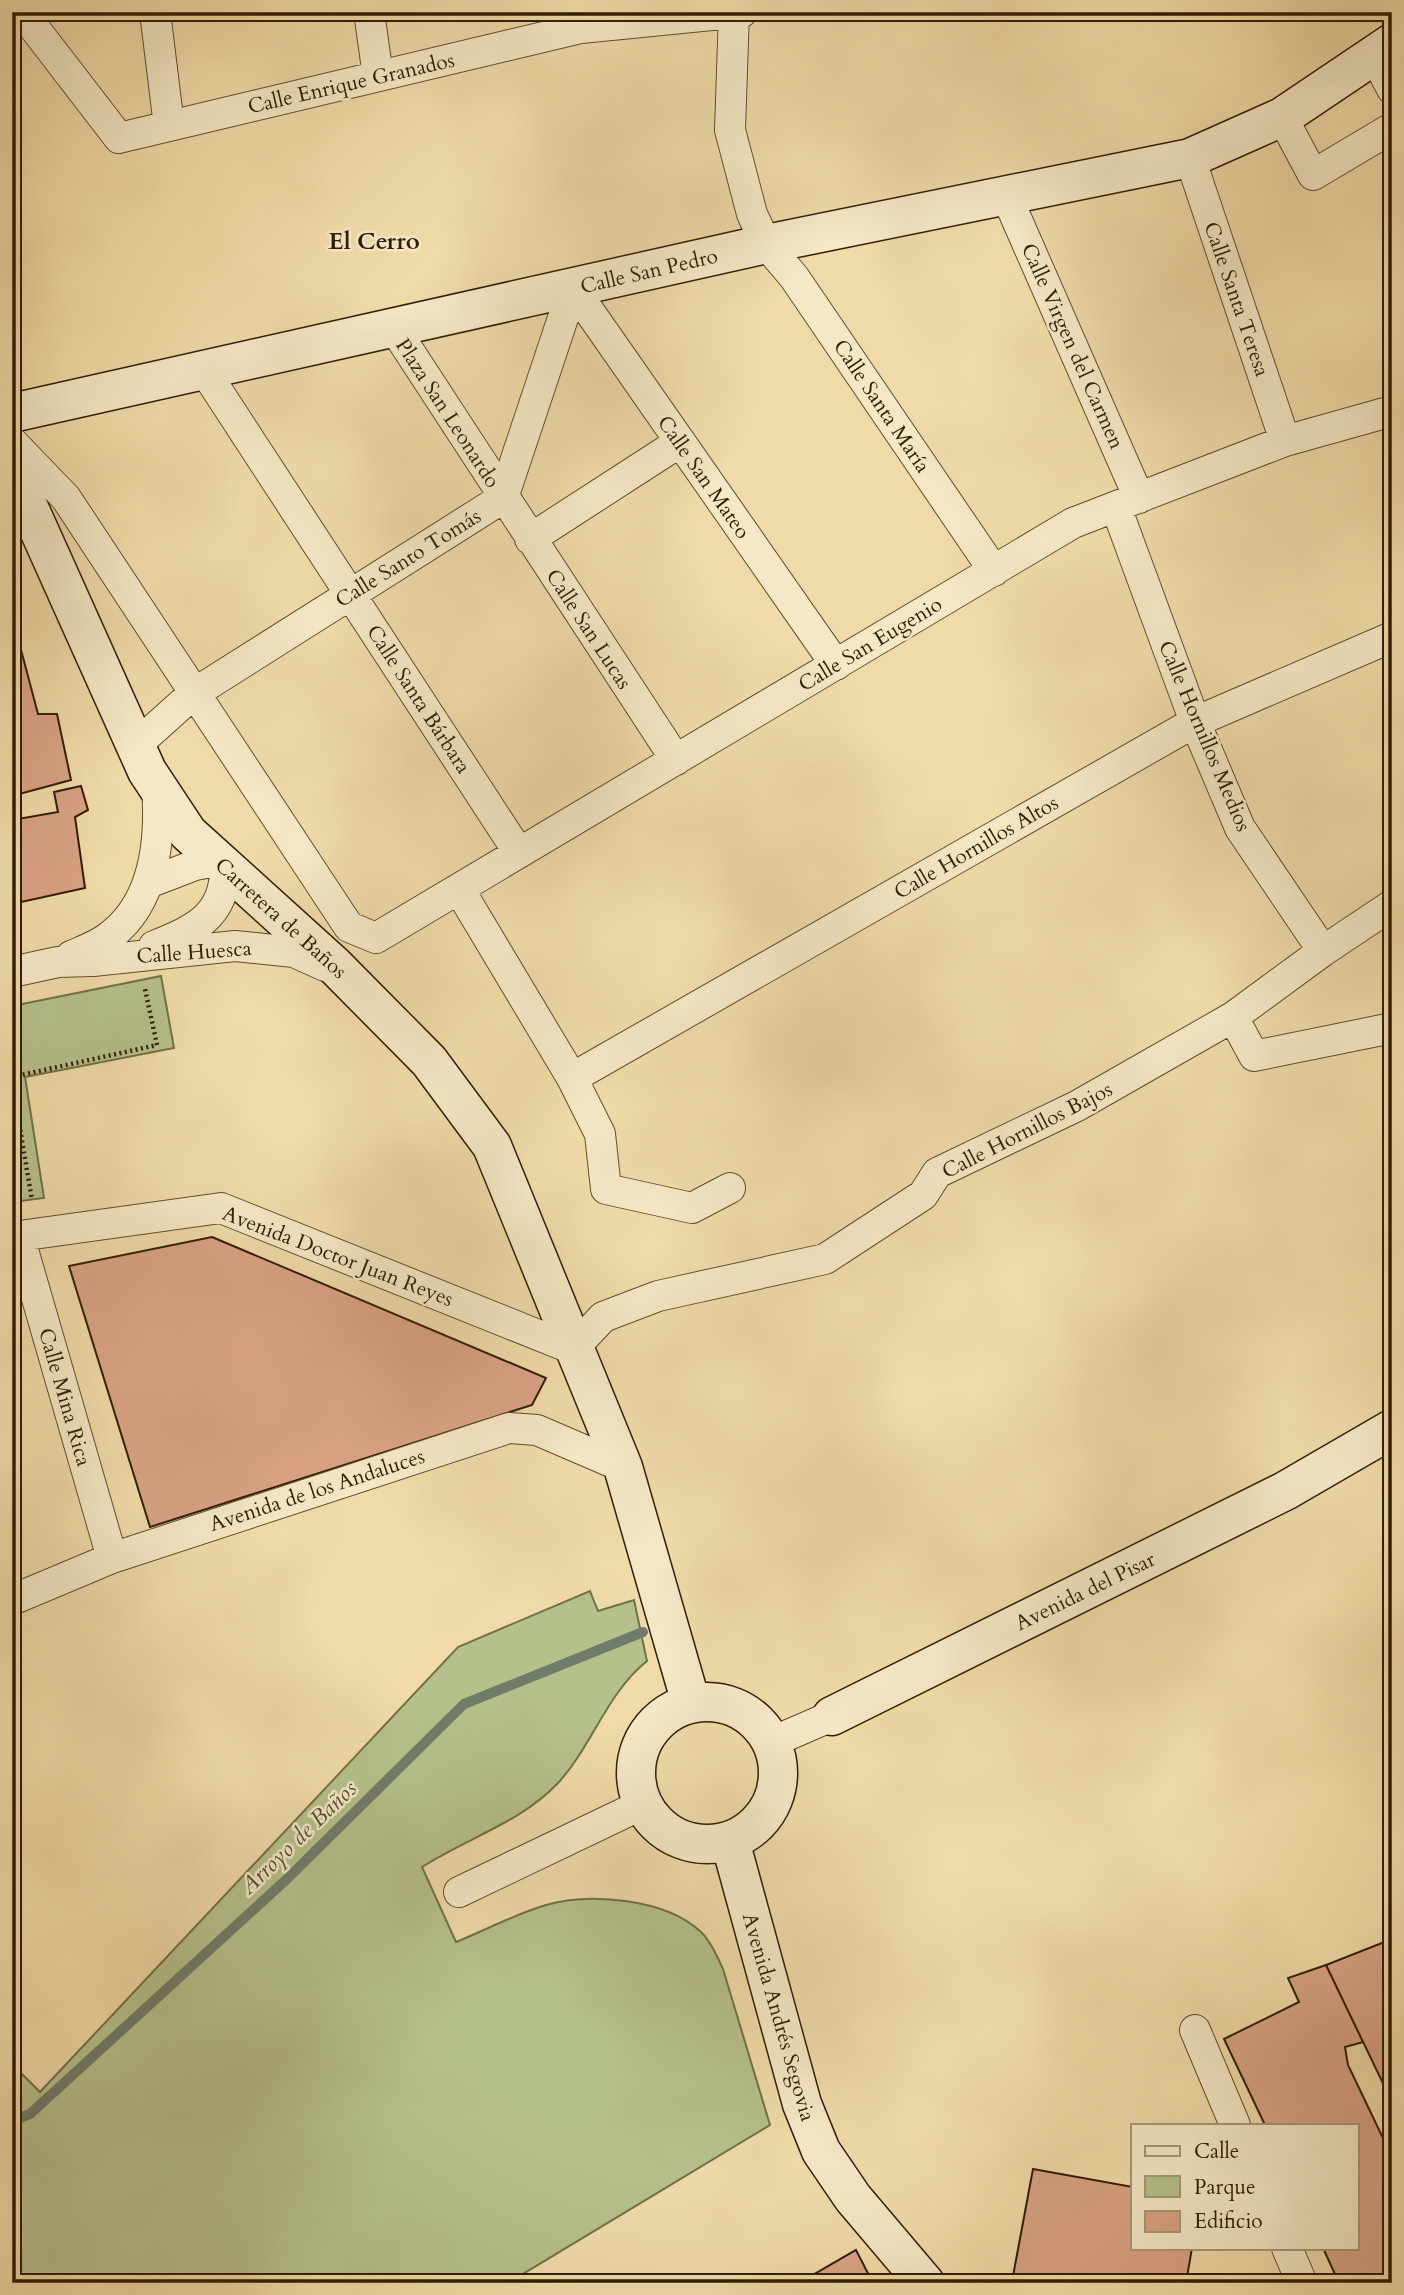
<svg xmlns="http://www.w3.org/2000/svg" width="1404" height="2295" font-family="Cardo,serif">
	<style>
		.green { fill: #b5c18b; stroke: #736f48; stroke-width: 2 }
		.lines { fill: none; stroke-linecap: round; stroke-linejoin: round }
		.stream { stroke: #707c69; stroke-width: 10 }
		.building { fill: #d9a384; stroke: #311d04; stroke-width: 2 }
		.street-casing { stroke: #614c2d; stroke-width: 32 }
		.secondary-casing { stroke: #311d04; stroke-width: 41 }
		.path { stroke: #311d04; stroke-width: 4.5; stroke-dasharray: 2 3.5; stroke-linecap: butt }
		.street { stroke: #f5e8c6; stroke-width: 30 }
		.secondary { stroke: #f5e8c6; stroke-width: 38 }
		.labels { text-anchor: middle; stroke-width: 5; stroke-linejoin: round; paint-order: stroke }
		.street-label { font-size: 21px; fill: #311d04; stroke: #f5e8c6 }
		.water-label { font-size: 23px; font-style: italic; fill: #504c36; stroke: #f5e8c6 }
		.quarter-label { font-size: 24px; font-weight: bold; fill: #311d04; stroke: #f5e8c6 }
	</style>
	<rect width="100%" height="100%" fill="#f0dba8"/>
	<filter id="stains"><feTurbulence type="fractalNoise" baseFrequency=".00286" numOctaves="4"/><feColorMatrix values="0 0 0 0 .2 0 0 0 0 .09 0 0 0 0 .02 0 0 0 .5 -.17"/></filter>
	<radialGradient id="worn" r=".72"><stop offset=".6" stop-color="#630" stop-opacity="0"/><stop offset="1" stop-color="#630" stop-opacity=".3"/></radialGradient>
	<!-- green -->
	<path class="green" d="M161,976L174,1048L25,1077L44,1198L12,1202V1006Z
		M590,1591L598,1611L634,1600L647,1661C607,1693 593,1744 559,1782C522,1822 467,1838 422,1867L456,1942C486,1930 515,1914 546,1905C591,1892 666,1899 701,1932C711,1942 717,1956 723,1969L770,2125L508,2283H12V2064L40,2092L458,1647Z"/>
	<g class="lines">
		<!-- stream -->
		<path class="stream" d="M12,2121L30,2114L288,1878L464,1704L643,1632"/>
	</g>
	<!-- building -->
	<path class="building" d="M20,646L38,714H57L71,780L12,796V647Z
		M81,786L88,810L75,817L85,888L12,904V820L58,812L54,792Z
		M212,1237L546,1378L532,1405L150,1527L69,1266Z
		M1392,1939V2102L1326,1965Z
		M1326,1965L1363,2042L1345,2047L1348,2065L1392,2157V2283H1339L1323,2248H1357V2125H1265L1224,2039L1299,2002L1288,1978Z
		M1033,2169L1133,2187V2248H1192L1186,2283H1046L1013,2276Z
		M856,2250L873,2283H799Z"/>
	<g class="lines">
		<defs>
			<path id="street" d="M22,12L119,138L581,28L742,12
				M155,12L169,126
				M369,12L378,76
				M734,12L730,130L752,214L766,244L794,277L994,571
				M1374,55L1392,89
				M1282,117L1313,175L1392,128
				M1190,158L1285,441
				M1006,195L1139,498
				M573,288L836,665
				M394,328L676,760
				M204,370L519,853
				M12,442L66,498L349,927L376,938L1073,523L1285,441L1392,411
				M1116,507L1195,722L1240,828L1323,951
				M530,539L680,442
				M135,746L193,694L503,498L573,288
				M148,883L195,865L218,861
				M459,889L572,1078L600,1134L606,1189L692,1208L730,1188
				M154,946C194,930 226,916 225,867
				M71,956C85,950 99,945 110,936C155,902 161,839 157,787
				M12,972L58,962L93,961L235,946L294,952L325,966
				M1233,1017L1254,1056L1392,1028
				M572,1078L1195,722L1392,637
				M19,1236L112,1558
				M12,1237L221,1208L573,1349L603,1317L658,1296L825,1259L923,1195L937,1173L1077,1106L1233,1017L1323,951L1392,905
				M12,1600L112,1558L509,1428L537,1430L623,1467
				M772,1742L832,1716
				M459,1892L643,1804
				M1195,2030L1235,2125
				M1287,2248L1302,2283"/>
			<path id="secondary" d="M12,413L766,244L1190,158L1282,117L1392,43
				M12,470L147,771L188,833L334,965L429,1061L492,1146L623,1467L691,1703
				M636 1773a71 71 0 1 1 142 0a71 71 0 1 1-142 0Z
				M832,1716L1285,1491L1392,1429
				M730,1841L802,2104L821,2151L853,2198L925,2283"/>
		</defs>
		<!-- street casing -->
		<use href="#street" class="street-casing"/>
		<!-- secondary casing -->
		<use href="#secondary" class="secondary-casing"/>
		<!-- path -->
		<path class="path" d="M12,1077L157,1045L145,989
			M12,1081L32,1200"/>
		<!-- street -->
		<use href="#street" class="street"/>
		<!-- secondary -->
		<use href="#secondary" class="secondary"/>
	</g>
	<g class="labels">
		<!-- street labels -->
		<g class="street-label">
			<text transform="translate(351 83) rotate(-13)" y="7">Calle Enrique Granados</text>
			<text transform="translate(649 271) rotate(-13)" y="7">Calle San Pedro</text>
			<text transform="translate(1237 299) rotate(71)" y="7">Calle Santa Teresa</text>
			<text transform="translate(1073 346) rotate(66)" y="7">Calle Virgen del Carmen</text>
			<text transform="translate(882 406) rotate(56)" y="7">Calle Santa María</text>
			<text transform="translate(448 413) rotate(57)" y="7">Plaza San Leonardo</text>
			<text transform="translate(704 477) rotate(55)" y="7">Calle San Mateo</text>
			<text transform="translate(408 558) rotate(-32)" y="7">Calle Santo Tomás</text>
			<text transform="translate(589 629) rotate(57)" y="7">Calle San Lucas</text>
			<text transform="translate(870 644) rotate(-31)" y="7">Calle San Eugenio</text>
			<text transform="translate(419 699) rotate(57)" y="7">Calle Santa Bárbara</text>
			<text transform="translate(1205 736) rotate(67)" y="7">Calle Hornillos Medios</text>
			<text transform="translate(976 847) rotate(-30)" y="7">Calle Hornillos Altos</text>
			<text transform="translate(281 918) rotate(42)" y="7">Carretera de Baños</text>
			<text transform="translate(194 952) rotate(-4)" y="7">Calle Huesca</text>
			<text transform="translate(1027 1130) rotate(-27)" y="7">Calle Hornillos Bajos</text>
			<text transform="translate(338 1256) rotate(21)" y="7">Avenida Doctor Juan Reyes</text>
			<text transform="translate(65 1397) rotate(74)" y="7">Calle Mina Rica</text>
			<text transform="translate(317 1490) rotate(-18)" y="7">Avenida de los Andaluces</text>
			<text transform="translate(1085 1591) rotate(-26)" y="7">Avenida del Pisar</text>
			<text transform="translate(779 2017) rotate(74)" y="7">Avenida Andrés Segovia</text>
		</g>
		<!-- water labels -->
		<g class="water-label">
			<text transform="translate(298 1837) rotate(-44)" y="8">Arroyo de Baños</text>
		</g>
		<!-- quarter labels -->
		<g class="quarter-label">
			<text x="374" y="249">El Cerro</text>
		</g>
	</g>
	<!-- margin -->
	<rect width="1404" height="2295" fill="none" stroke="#f0dba8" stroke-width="42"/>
	<rect x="14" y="14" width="1376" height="2267" fill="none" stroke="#311d04" stroke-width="3.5"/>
	<rect x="21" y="21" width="1362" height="2253" fill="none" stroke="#311d04" stroke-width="2"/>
	<!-- legend -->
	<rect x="1131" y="2124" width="228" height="126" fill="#f5e8c6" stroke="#a79778" stroke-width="2"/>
	<rect x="1145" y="2146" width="35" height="10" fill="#f5e8c6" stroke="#a79778" stroke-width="2"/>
	<text x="1194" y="2158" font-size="21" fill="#311d04">Calle</text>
	<rect x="1145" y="2176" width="35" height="21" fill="#b5c18b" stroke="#a79778" stroke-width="2"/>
	<text x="1194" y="2194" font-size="21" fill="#311d04">Parque</text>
	<rect x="1145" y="2211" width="35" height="21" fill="#d9a384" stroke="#a79778" stroke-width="2"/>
	<text x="1194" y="2228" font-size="21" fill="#311d04">Edificio</text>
	<rect width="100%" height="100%" filter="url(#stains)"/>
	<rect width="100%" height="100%" fill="url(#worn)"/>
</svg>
